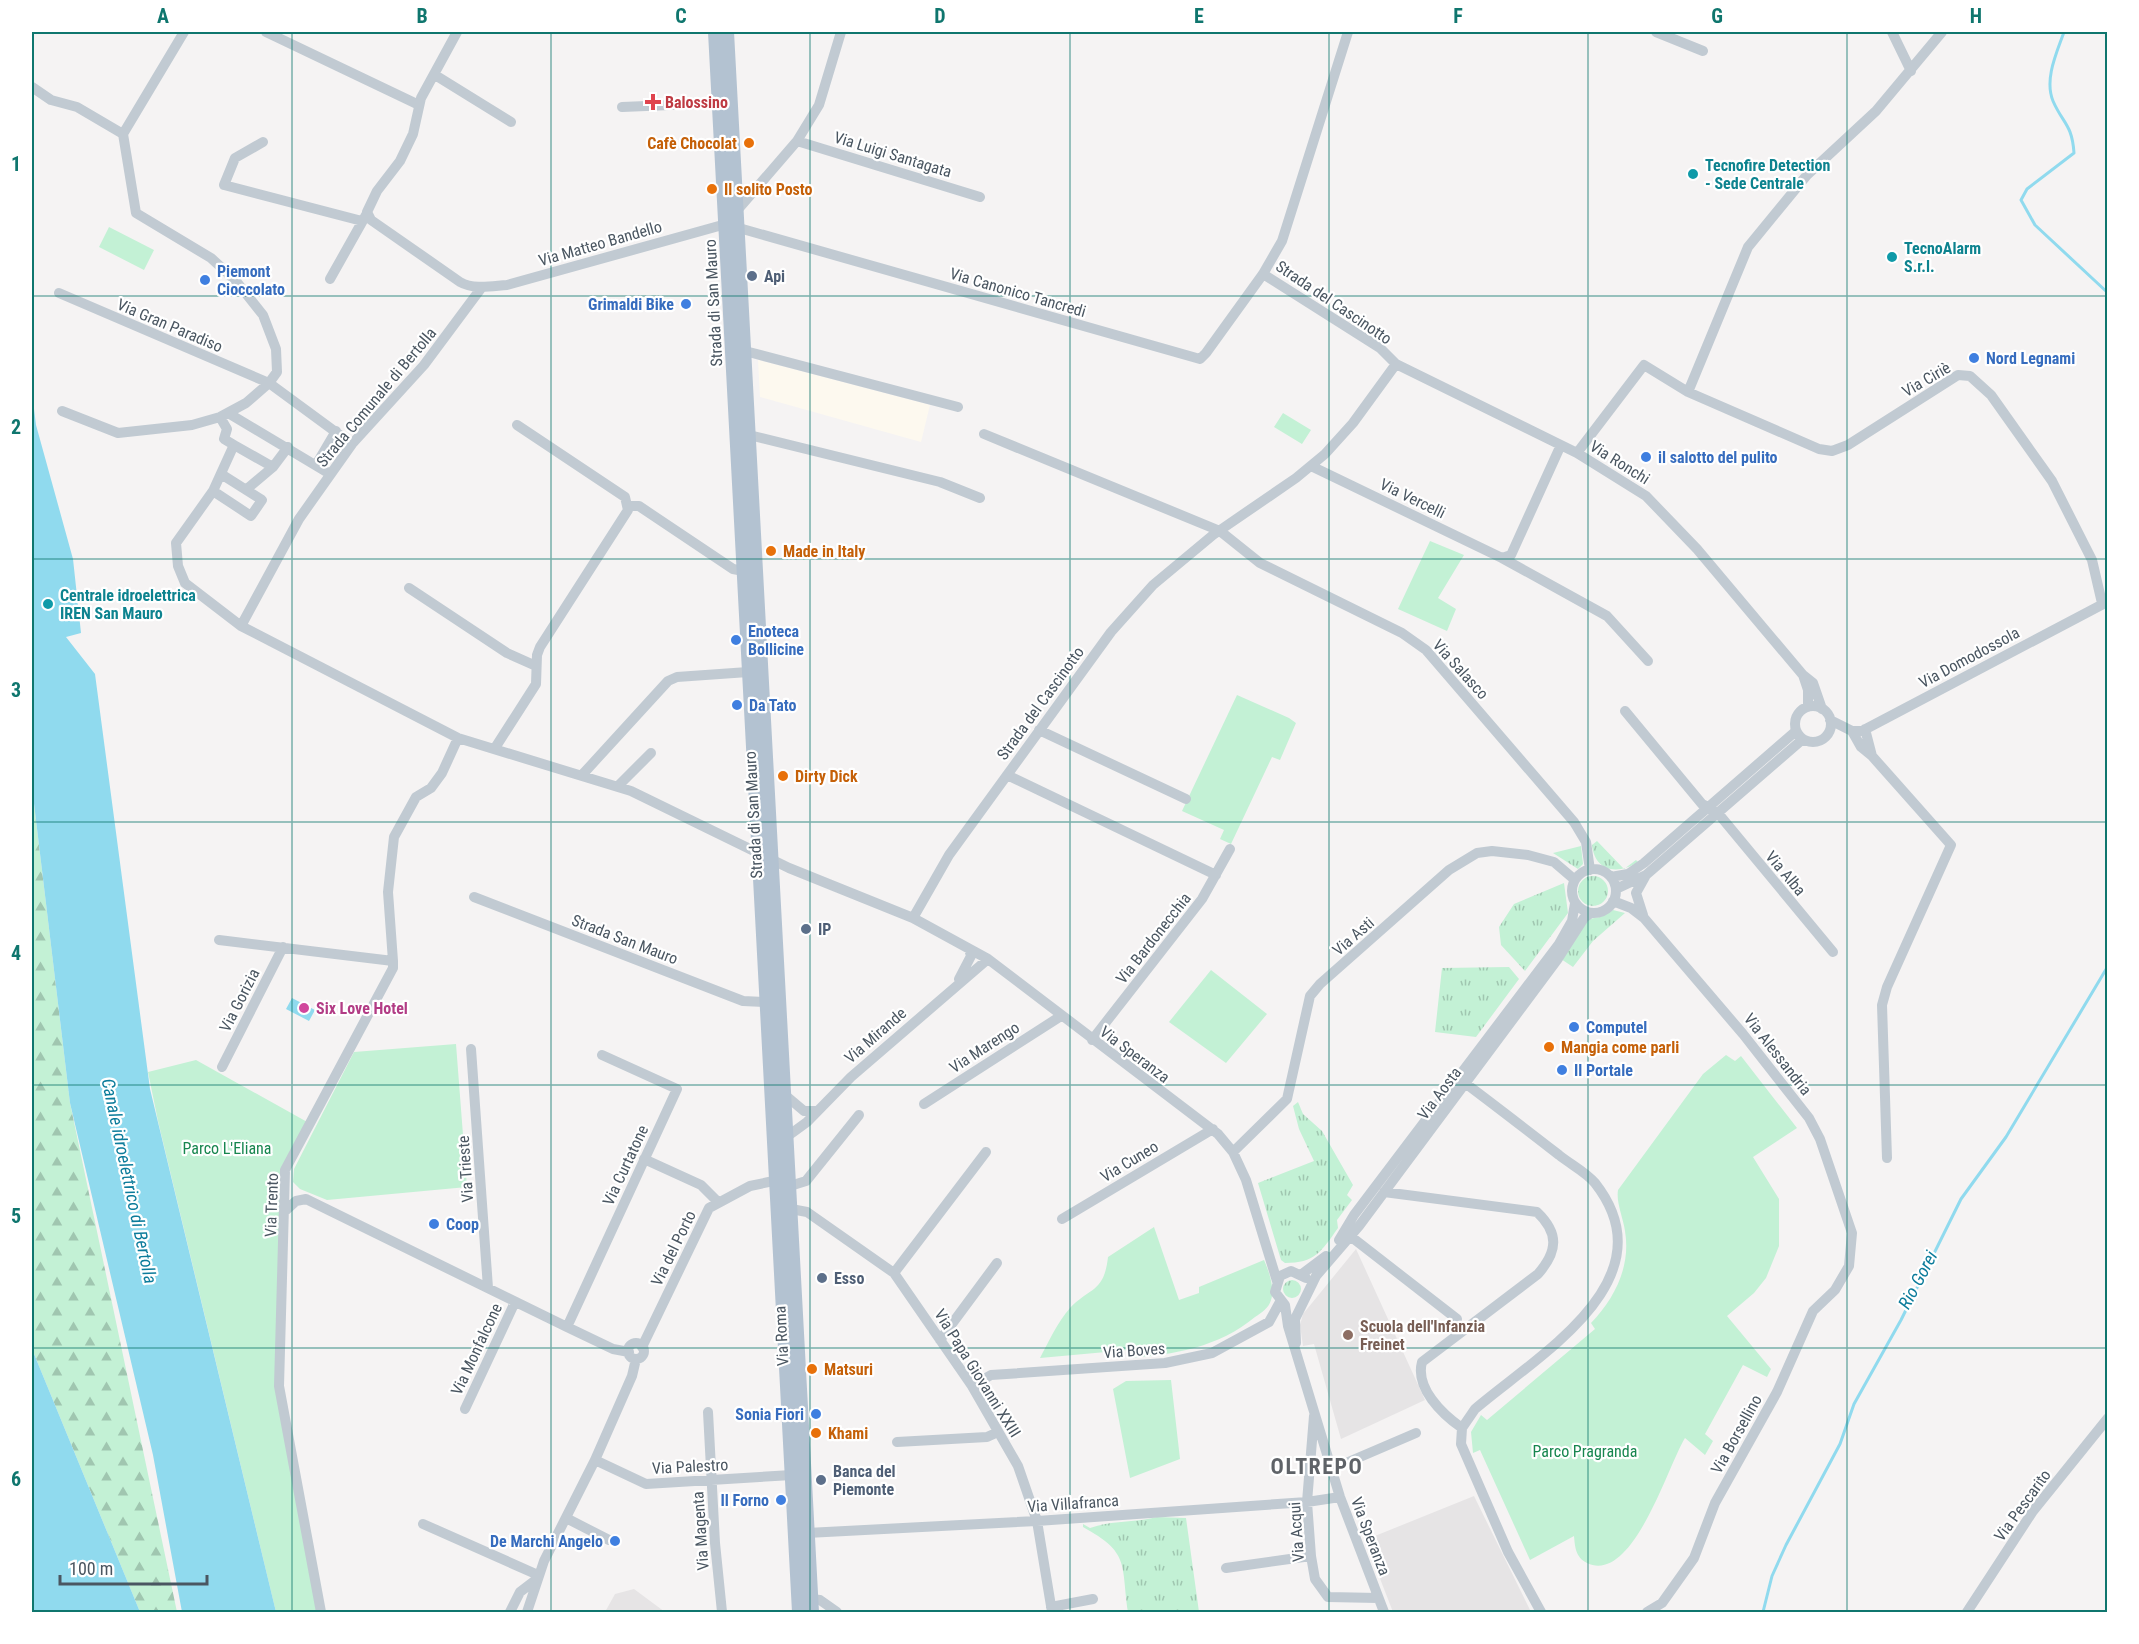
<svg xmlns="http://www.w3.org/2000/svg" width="2139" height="1644" font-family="'Roboto Condensed',sans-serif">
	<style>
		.commercial { fill: #fdf9ef }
		.education { fill: #e6e4e5 }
		.grass { fill: url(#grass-tufts) }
		.forest { fill: url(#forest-firs) }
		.green { fill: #c3f1d5 }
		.water { fill: #90daee }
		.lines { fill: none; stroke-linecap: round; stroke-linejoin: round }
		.stream { stroke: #90daee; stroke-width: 3 }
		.minor { stroke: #c1cad2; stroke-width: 10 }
		.major { stroke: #b3c2d1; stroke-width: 14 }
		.grid { fill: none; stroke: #0f766e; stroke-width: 1.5; stroke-opacity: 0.55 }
		.health-dot { fill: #e0444e; stroke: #fff; stroke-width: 2 }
		.food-dot { fill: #e8710a; stroke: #fff; stroke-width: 2 }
		.culture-dot { fill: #0f9aa8; stroke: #fff; stroke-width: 2 }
		.service-dot { fill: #5c6f8a; stroke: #fff; stroke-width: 2 }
		.shop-dot { fill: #3f7fe0; stroke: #fff; stroke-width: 2 }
		.hotel-dot { fill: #d1479c; stroke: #fff; stroke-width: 2 }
		.education-dot { fill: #8d6e63; stroke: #fff; stroke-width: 2 }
		.labels { text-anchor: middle; stroke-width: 4.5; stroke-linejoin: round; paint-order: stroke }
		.health-label { font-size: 16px; font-weight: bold; fill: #be3a42; stroke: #fff; text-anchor: start }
		.food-label { font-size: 16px; font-weight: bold; fill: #c56008; stroke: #fff; text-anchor: start }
		.street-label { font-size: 16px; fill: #4a5661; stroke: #fff }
		.culture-label { font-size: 16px; font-weight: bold; fill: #0d838f; stroke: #fff; text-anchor: start }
		.shop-label { font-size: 16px; font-weight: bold; fill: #366cbe; stroke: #fff; text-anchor: start }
		.service-label { font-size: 16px; font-weight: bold; fill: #4e5e75; stroke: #fff; text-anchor: start }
		.hotel-label { font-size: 16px; font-weight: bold; fill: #b23c85; stroke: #fff; text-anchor: start }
		.park-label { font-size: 16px; fill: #17864f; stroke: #fff }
		.education-label { font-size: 16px; font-weight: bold; fill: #785e54; stroke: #fff; text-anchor: start }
		.water-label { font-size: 18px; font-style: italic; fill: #0c7c9b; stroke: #fff }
		.district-label { font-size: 22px; font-weight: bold; letter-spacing: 1.5px; fill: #5f6368; stroke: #fff }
		.neatline { fill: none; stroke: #0f766e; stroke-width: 2 }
		.grid-label { font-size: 20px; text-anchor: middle; font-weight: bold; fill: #0f766e }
	</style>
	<defs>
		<pattern id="grass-tufts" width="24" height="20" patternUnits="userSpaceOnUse" patternTransform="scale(1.5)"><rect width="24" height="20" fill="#c3f1d5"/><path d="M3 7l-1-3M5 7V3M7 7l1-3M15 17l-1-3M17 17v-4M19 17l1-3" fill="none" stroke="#a0c6b0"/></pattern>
		<pattern id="forest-firs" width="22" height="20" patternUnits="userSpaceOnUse" patternTransform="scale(1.5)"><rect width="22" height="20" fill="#c3f1d5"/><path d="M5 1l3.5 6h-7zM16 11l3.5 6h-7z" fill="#a0c6b0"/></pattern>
	</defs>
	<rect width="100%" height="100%" fill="#f5f3f3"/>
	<!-- commercial -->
	<path class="commercial" d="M758,360L930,405L921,442L760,397Z"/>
	<!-- education -->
	<path class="education" d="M1356,1249L1425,1400L1341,1439L1314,1344L1303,1346L1300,1325L1303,1314Z
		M1474,1496L1531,1612H1393L1365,1540Z
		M634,1589L665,1612H605L615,1594Z"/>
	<!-- grass -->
	<path class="grass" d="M1597,841L1624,869L1636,860L1638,862C1618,875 1595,872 1592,845Z
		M1581,846L1583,864L1578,869L1553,853Z
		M1578 891a15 15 0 1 1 30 0a15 15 0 1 1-30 0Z
		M1564,883L1568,913L1525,971L1501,945L1499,927L1514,904Z
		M1613,910L1625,913L1593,941L1573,967L1561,959L1589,919L1600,917Z
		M1509,967L1519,979L1476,1037L1435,1032L1442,968Z
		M1298,1102L1303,1114L1322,1131L1353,1185L1347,1195L1352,1200L1337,1220L1338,1228C1321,1252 1315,1263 1285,1263L1281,1260L1258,1183L1314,1161L1299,1129L1293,1106Z
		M1283 1289a9 9 0 1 1 18 0a9 9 0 1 1-18 0Z
		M1157,1517L1186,1518L1199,1612H1128C1121,1563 1130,1553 1083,1527V1524L1090,1528C1112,1520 1134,1523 1157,1517Z"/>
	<!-- forest -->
	<path class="forest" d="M32,787L70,1103L177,1612H140L32,1349Z"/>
	<!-- green -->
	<path class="green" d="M109,227L154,250L144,270L99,247Z
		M1283,413L1311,430L1302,444L1274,427Z
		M1430,541L1464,555L1438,598L1456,609L1447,631L1398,609Z
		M1237,695L1289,718L1296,723L1280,760L1272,757L1231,844L1220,839L1224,830L1182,811Z
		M1211,970L1267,1014L1226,1063L1169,1022Z
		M456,1044L467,1187L327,1200L300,1189L293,1182L294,1169L354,1052Z
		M1726,1055L1735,1061L1741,1056L1797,1128L1753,1157L1779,1199V1246L1766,1278L1754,1293L1727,1316L1771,1369L1767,1377L1743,1365L1705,1434L1713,1441L1705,1455L1685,1438C1668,1465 1633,1585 1587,1563C1575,1557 1575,1546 1574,1536L1530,1560L1480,1450L1473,1453L1471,1432L1481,1415L1487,1420L1595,1329L1591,1323C1615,1298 1631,1266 1625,1231C1623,1217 1616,1203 1618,1190L1703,1074Z
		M196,1060L309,1123L285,1170L279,1386L317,1612H276L158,1121L148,1072Z
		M1154,1227L1179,1300L1199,1293V1287L1264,1260C1269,1271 1275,1289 1271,1300C1269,1308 1261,1313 1255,1317C1219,1347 1174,1355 1128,1358V1350L1040,1358C1049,1341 1057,1323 1070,1308C1090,1287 1104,1293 1108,1257Z
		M1171,1380L1180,1459L1130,1478L1113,1389L1126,1381Z"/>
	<!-- water -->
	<path class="water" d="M32,393L36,425L73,559L81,633L66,637L95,674L150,1089L276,1612H182L153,1455L70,1103L32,787V646L34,639H32Z
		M292,998L315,1010L309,1021L286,1009Z
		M32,1349L140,1612H32Z"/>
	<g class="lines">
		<!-- stream -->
		<path class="stream" d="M2064,32C2057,52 2044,79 2053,101C2063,124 2072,124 2074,153L2027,189L2021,200L2035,225L2108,293
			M1763,1612L1772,1576L1786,1545L1840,1444L1854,1404L1901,1320L1961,1199L2006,1137L2108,966"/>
		<!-- minor -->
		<path class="minor" d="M266,32L419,105
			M457,32L421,98L413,134L400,161L377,191L367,212L371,220L460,282C474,290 492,286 507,285L726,224
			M1656,32L1703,51
			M1892,32L1911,71
			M435,75L511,122
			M32,87L51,100L77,107L123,134L136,213L211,258L236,281L263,315L276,349L277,372L269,383L246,403L220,417L192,425L118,433L62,411
			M622,107L719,103
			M123,134L184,32
			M797,141L980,197
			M263,142L235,158L224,185L362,221
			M734,214L797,141L819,105L841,32
			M732,226L1200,359L1206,353L1263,274L1282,241L1348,32
			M1263,274L1380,348L1396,364L1577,453L1646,496L1697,549L1803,675L1813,683L1822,709
			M330,279L366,215
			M59,293L269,383L352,444
			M745,351L958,407
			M1688,392L1748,247L1807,175L1876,111L1942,32
			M228,413L330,474
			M220,417L227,429L224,439L234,445L233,447L213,491L176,543L178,566L185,583L241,626L458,738L631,791L789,868L913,918L988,959L1218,1134L1233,1152L1246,1180L1277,1281
			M984,434L1220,531L1260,563L1402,633L1426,650L1574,822L1586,842L1590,870
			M749,435L940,482L980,498
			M234,445L273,467
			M1577,453L1644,365L1688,392L1819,449L1832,451L1848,445L1958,375L1970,376L1991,395L2052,481L2092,560L2102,603
			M316,465L336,431
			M1311,466L1502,558L1511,555L1560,447
			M248,488L273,467L288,447
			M213,491L251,516L262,500L221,474
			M628,506H639L733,569L749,572
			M1502,558L1607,616L1648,661
			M409,588L507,653L536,666
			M241,626L299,519L352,444L424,365L482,287
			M1803,675L1808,690V707
			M1795 724a18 18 0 1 1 36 0a18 18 0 1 1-36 0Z
			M1625,711L1702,804L1717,812L1833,952
			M1830,720L1852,731H1862L2107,602
			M1865,729L1872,756
			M1039,730L1186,799
			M1852,731L1861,747L1872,756L1951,845L1887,987L1882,1005L1887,1158
			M495,748L536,684L537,655L540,647L628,510L625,497L517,425
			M582,775L668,681L677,677L748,672
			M1007,775L1216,875
			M618,786L651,753
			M1572 891a22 22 0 1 1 44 0a22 22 0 1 1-44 0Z
			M1611,877L1628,874L1644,863L1796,731
			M1616,889L1646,875L1803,739
			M474,897L743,1001L766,1002
			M1613,901L1631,908L1644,918L1743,1034L1809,1118L1820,1139L1852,1233L1849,1266L1835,1290L1813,1311L1777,1392L1715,1503L1694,1558L1662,1603L1647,1612
			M1643,915L1636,893L1646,875
			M913,918L949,855L1111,632L1153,585L1213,535L1296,478L1325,454L1353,423L1396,364
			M219,940L393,961V968L285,1170L279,1386L321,1612
			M393,961L388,892L394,837L416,797L431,788L442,773L458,738
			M959,979L971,956L969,949
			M1092,1040L1202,899L1230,849
			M471,1049L488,1288
			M222,1067L283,947
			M1465,1083C1497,1107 1528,1131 1559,1155C1570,1164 1586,1172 1595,1183C1671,1280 1538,1355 1475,1409L1462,1428L1461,1444L1508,1552L1541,1612
			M785,1095L804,1111H817
			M924,1104L1061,1016
			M781,1141L807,1122L851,1077L988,959
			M1233,1152L1287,1099L1310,996L1320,984L1449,870L1477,853L1492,851L1528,855L1554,862L1575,880
			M644,1159L701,1185L718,1202
			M790,1186L806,1181L859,1115
			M1384,1192L1537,1212C1559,1233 1558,1251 1538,1274L1422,1362C1415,1388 1442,1414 1462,1428
			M791,1209L807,1212L894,1273L972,1386L1018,1466L1037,1521L1052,1612
			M285,1211L296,1201L306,1199L567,1327L613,1349L629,1352
			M1062,1219L1213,1129
			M1345,1232L1457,1319
			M1339,1240L1354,1215L1559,944L1572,921L1575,903
			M894,1273L986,1152
			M1302,1274L1326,1256
			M1285,1305L1288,1326L1340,1497L1384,1612
			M1285,1305L1275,1292L1280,1276L1291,1271L1306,1278
			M567,1327L677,1089L602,1055
			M940,1340L997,1263
			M1296,1343L1295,1319L1316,1276L1359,1226L1557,960L1584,918L1591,913
			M628 1351a8 8 0 1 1 16 0a8 8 0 1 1-16 0Z
			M642,1347L709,1208L750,1186L783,1179
			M972,1386L991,1375L1165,1363L1212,1353L1269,1322L1280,1302
			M465,1409L515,1302
			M708,1412L715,1543L722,1612
			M1314,1416L1307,1502L1311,1556L1315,1579L1328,1597L1378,1598
			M897,1442L987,1437L998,1432
			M595,1460L646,1484L792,1475
			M1332,1469L1416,1433
			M566,1518L609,1540
			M423,1524L538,1575
			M807,1533L1037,1521L1307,1502L1340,1497
			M1226,1568L1311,1556
			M811,1599L820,1600L837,1612
			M1051,1607L1093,1599
			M510,1612L520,1592L537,1579
			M527,1612L544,1561L595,1460L632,1376L636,1359
			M1967,1612L2033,1511L2108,1418"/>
		<!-- major -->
		<path class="major" d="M715,32L799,1612
			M727,32L812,1612"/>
	</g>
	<!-- grid -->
	<path class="grid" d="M292,32V1612M551,32V1612M810,32V1612M1070,32V1612M1329,32V1612M1588,32V1612M1847,32V1612M32,296H2108M32,559H2108M32,822H2108M32,1085H2108M32,1348H2108"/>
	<!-- markers -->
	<path class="health-dot" d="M650 93h6v6h6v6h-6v6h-6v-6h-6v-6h6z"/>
	<g class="food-dot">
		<circle cx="749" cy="143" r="6"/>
		<circle cx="712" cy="189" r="6"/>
		<circle cx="771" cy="551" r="6"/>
		<circle cx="783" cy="776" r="6"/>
		<circle cx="1549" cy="1047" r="6"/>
		<circle cx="812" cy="1369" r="6"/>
		<circle cx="816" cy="1433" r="6"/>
	</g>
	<g class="culture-dot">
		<circle cx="1693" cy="174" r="6"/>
		<circle cx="1892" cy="257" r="6"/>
		<circle cx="48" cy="604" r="6"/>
	</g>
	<g class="service-dot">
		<circle cx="752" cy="276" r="6"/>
		<circle cx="806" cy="929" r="6"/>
		<circle cx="822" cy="1278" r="6"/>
		<circle cx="821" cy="1480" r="6"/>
	</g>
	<g class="shop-dot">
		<circle cx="205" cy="280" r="6"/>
		<circle cx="686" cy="304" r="6"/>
		<circle cx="1974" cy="358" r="6"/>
		<circle cx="1646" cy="457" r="6"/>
		<circle cx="736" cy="640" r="6"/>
		<circle cx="737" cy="705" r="6"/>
		<circle cx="1574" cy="1027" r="6"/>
		<circle cx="1562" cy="1070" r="6"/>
		<circle cx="434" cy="1224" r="6"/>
		<circle cx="816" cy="1414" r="6"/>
		<circle cx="781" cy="1500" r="6"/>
		<circle cx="615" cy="1541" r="6"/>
	</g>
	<circle class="hotel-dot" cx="304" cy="1008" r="6"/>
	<circle class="education-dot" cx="1348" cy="1335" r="6"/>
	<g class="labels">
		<!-- health labels -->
		<g class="health-label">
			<text x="665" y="108">Balossino</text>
		</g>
		<!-- food labels -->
		<g class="food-label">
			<text x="737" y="149" text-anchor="end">Cafè Chocolat</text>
			<text x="724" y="195">Il solito Posto</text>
			<text x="783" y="557">Made in Italy</text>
			<text x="795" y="782">Dirty Dick</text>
			<text x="1561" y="1053">Mangia come parli</text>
			<text x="824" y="1375">Matsuri</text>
			<text x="828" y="1439">Khami</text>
		</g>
		<!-- street labels -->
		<g class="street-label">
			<text transform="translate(893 154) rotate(17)" y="6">Via Luigi Santagata</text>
			<text transform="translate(600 243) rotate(-16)" y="6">Via Matteo Bandello</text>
			<text transform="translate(1018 292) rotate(16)" y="6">Via Canonico Tancredi</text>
			<text transform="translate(1334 302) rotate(34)" y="6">Strada del Cascinotto</text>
			<text transform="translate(713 303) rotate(-93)" y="6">Strada di San Mauro</text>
			<text transform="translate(170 325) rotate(23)" y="6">Via Gran Paradiso</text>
			<text transform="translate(1926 379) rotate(-30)" y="6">Via Ciriè</text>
			<text transform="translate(376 397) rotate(-50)" y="6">Strada Comunale di Bertolla</text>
			<text transform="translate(1620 462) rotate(32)" y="6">Via Ronchi</text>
			<text transform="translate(1413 498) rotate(26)" y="6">Via Vercelli</text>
			<text transform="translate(1969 657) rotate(-28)" y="6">Via Domodossola</text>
			<text transform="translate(1461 669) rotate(48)" y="6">Via Salasco</text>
			<text transform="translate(1040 703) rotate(-54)" y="6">Strada del Cascinotto</text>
			<text transform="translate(753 815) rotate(-93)" y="6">Strada di San Mauro</text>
			<text transform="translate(1786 873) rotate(50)" y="6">Via Alba</text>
			<text transform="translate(1353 936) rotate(-41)" y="6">Via Asti</text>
			<text transform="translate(1153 938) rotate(-52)" y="6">Via Bardonecchia</text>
			<text transform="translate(625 939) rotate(21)" y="6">Strada San Mauro</text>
			<text transform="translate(239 1000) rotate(-63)" y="6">Via Gorizia</text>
			<text transform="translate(875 1035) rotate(-41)" y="6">Via Mirande</text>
			<text transform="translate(984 1047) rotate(-33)" y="6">Via Marengo</text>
			<text transform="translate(1135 1054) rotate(37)" y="6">Via Speranza</text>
			<text transform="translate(1778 1054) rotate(52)" y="6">Via Alessandria</text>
			<text transform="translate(1439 1093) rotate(-53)" y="6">Via Aosta</text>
			<text transform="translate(1129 1161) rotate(-31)" y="6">Via Cuneo</text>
			<text transform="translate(625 1165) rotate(-65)" y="6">Via Curtatone</text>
			<text transform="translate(465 1169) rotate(-94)" y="6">Via Trieste</text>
			<text transform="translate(271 1205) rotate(-88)" y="6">Via Trento</text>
			<text transform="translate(673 1248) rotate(-64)" y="6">Via del Porto</text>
			<text transform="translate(781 1336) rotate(-93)" y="6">Via Roma</text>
			<text transform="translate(476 1349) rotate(-65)" y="6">Via Monfalcone</text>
			<text transform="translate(1134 1350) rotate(-4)" y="6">Via Boves</text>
			<text transform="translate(978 1373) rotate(58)" y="6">Via Papa Giovanni XXIII</text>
			<text transform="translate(1736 1434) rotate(-61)" y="6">Via Borsellino</text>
			<text transform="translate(690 1466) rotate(-3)" y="6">Via Palestro</text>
			<text transform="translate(1073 1503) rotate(-4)" y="6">Via Villafranca</text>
			<text transform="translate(2022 1505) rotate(-54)" y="6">Via Pescarito</text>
			<text transform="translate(700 1531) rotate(-94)" y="6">Via Magenta</text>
			<text transform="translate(1296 1532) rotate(-94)" y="6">Via Acqui</text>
			<text transform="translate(1371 1536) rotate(69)" y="6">Via Speranza</text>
		</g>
		<!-- culture labels -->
		<g class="culture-label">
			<text x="1705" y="171">Tecnofire Detection<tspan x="1705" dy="18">- Sede Centrale</tspan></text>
			<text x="1904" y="254">TecnoAlarm<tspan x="1904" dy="18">S.r.l.</tspan></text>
			<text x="60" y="601">Centrale idroelettrica<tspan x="60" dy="18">IREN San Mauro</tspan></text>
		</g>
		<!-- shop labels -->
		<g class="shop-label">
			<text x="217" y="277">Piemont<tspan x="217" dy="18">Cioccolato</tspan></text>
			<text x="674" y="310" text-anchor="end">Grimaldi Bike</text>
			<text x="1986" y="364">Nord Legnami</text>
			<text x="1658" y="463">il salotto del pulito</text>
			<text x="748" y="637">Enoteca<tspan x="748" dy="18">Bollicine</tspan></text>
			<text x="749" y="711">Da Tato</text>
			<text x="1586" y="1033">Computel</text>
			<text x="1574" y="1076">Il Portale</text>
			<text x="446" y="1230">Coop</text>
			<text x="804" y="1420" text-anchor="end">Sonia Fiori</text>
			<text x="769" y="1506" text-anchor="end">Il Forno</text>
			<text x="603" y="1547" text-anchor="end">De Marchi Angelo</text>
		</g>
		<!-- service labels -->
		<g class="service-label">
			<text x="764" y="282">Api</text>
			<text x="818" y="935">IP</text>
			<text x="834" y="1284">Esso</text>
			<text x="833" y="1477">Banca del<tspan x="833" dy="18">Piemonte</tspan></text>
		</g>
		<!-- hotel labels -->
		<g class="hotel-label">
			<text x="316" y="1014">Six Love Hotel</text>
		</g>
		<!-- park labels -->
		<g class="park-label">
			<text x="227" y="1154">Parco L'Eliana</text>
			<text x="1585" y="1457">Parco Pragranda</text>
		</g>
		<!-- education labels -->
		<g class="education-label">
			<text x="1360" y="1332">Scuola dell'Infanzia<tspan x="1360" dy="18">Freinet</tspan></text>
		</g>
		<!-- water labels -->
		<g class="water-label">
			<text transform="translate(129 1181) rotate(78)" y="6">Canale idroelettrico di Bertolla</text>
			<text transform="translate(1918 1280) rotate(-62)" y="6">Rio Gorei</text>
		</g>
		<!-- district labels -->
		<g class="district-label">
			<text x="1317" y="1474">OLTREPO</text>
		</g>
	</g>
	<!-- border -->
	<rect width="2139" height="1644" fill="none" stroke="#ffffff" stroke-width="66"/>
	<!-- scale -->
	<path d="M60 1575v9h147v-9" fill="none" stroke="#4a5661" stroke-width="3"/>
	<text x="69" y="1575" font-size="18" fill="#4a5661" stroke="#ffffff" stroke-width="4.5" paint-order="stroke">100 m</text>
	<rect x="33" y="33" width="2073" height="1578" class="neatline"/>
	<g class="grid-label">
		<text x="163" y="23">A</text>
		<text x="422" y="23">B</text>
		<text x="681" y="23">C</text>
		<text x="940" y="23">D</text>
		<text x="1199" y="23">E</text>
		<text x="1458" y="23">F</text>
		<text x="1717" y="23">G</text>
		<text x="1976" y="23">H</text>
		<text x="16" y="171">1</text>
		<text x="16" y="434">2</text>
		<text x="16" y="697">3</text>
		<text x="16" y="960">4</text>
		<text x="16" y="1223">5</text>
		<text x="16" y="1486">6</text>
	</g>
</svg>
